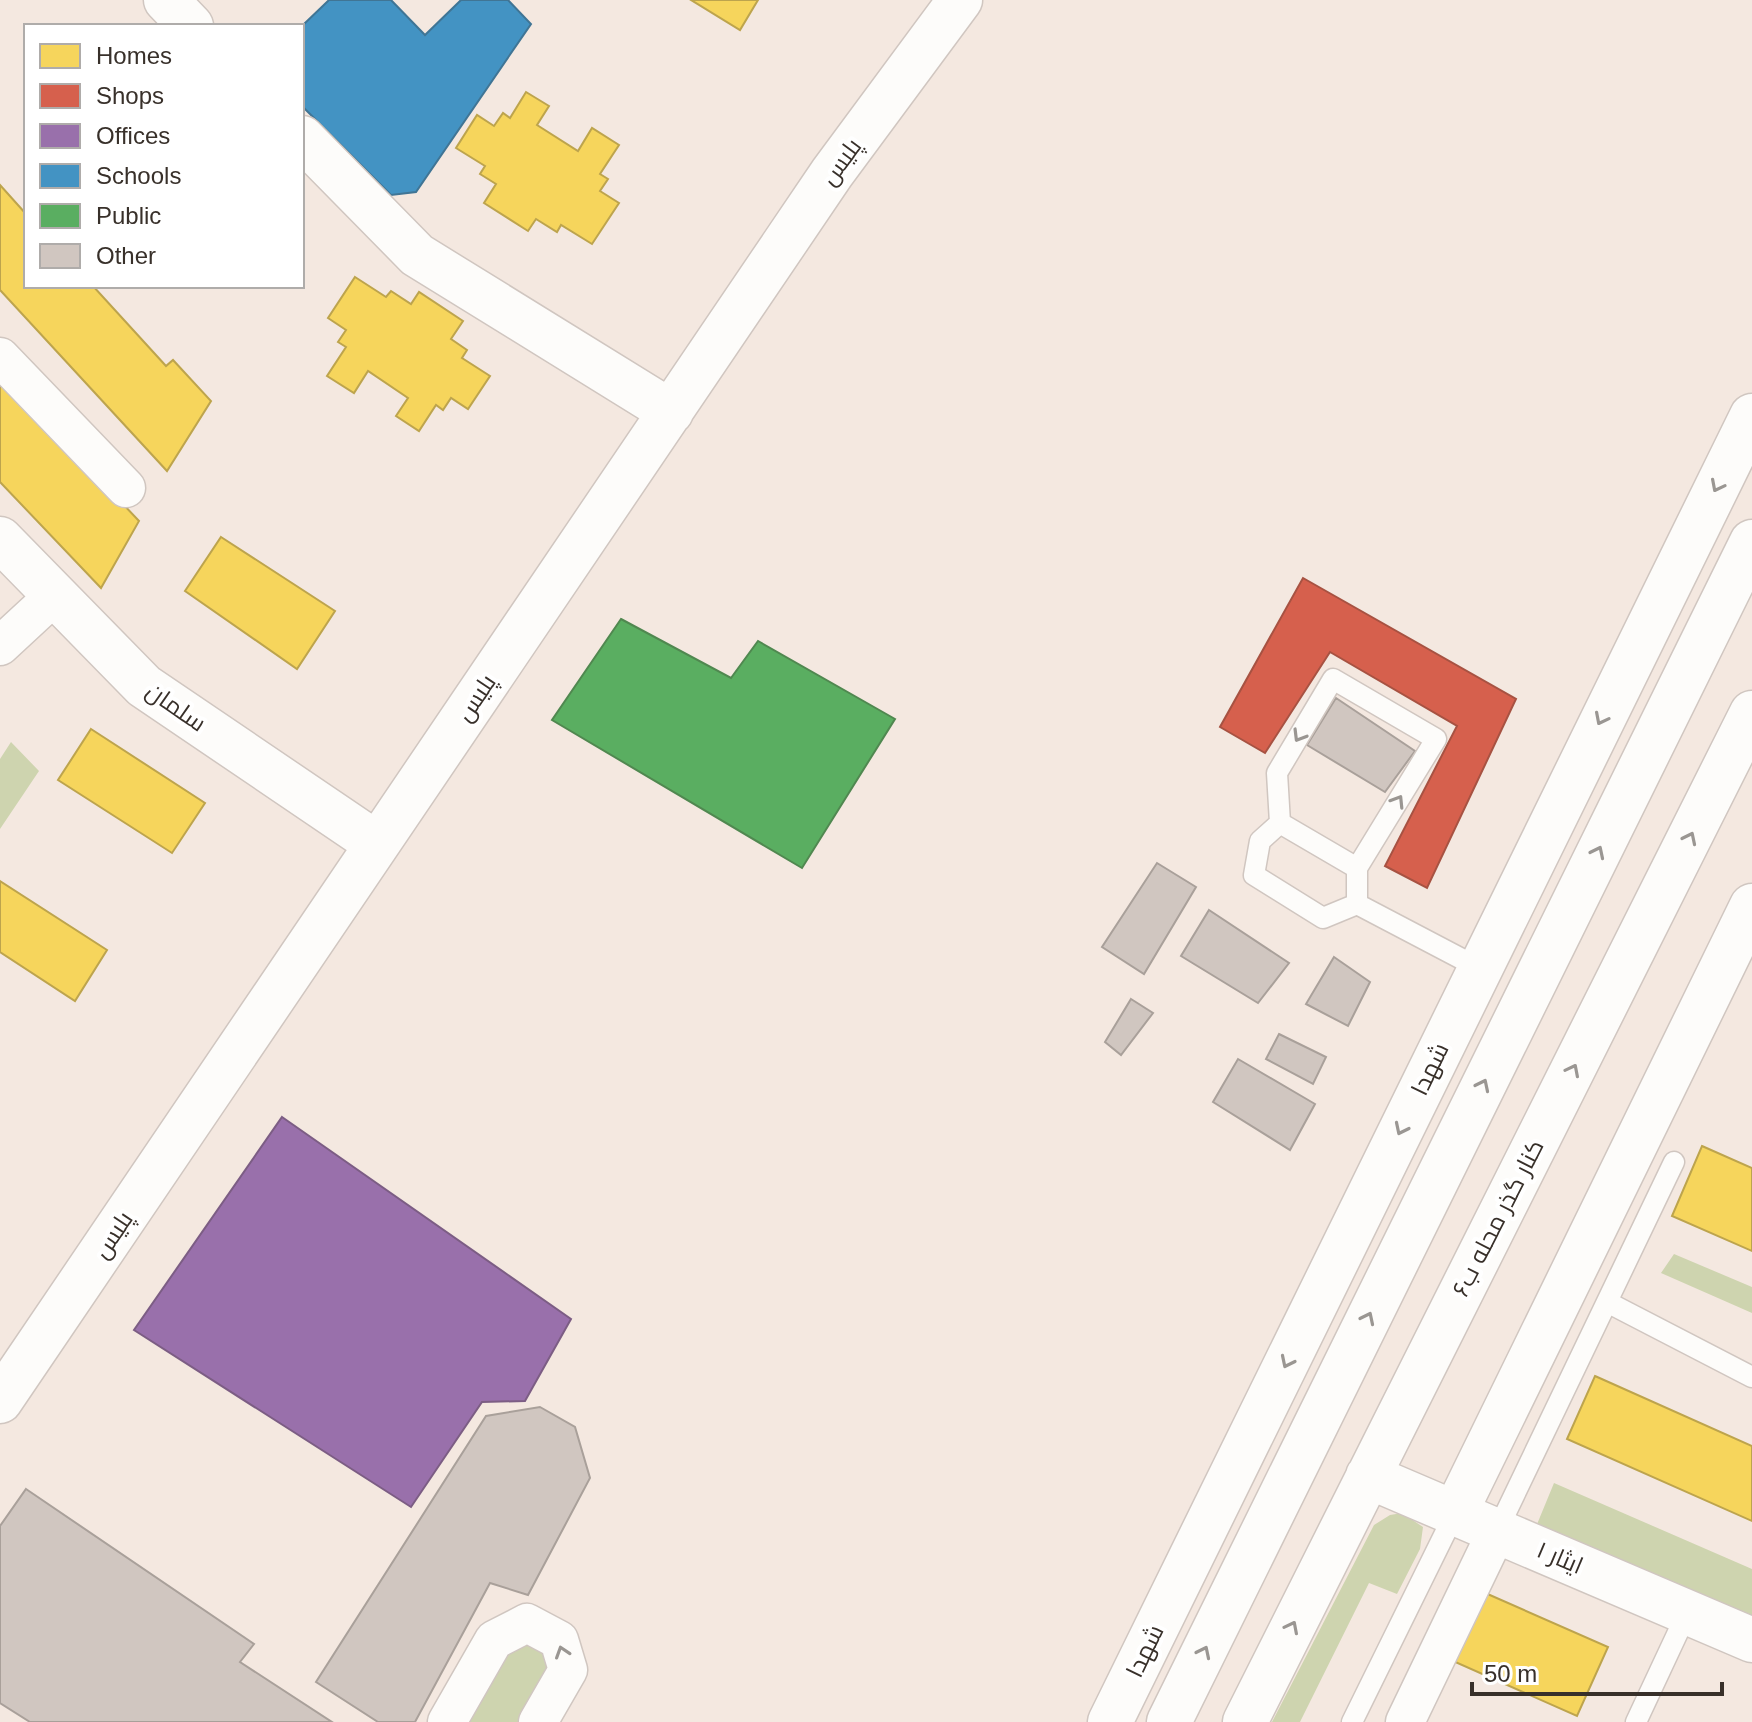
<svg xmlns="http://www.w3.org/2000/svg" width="1752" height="1722" font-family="Helvetica,Cairo,sans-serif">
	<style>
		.green { fill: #ced4af }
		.homes { fill: #f6d55c; stroke: #bda44d; stroke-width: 2 }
		.shops { fill: #d6604d; stroke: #a75242; stroke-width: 2 }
		.offices { fill: #9970ab; stroke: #7c5d84; stroke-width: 2 }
		.schools { fill: #4393c3; stroke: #407595; stroke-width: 2 }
		.public { fill: #5aae61; stroke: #508850; stroke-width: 2 }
		.building { fill: #d0c6c0; stroke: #a9a09a; stroke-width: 2 }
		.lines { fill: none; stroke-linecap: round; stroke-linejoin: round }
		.service-casing { stroke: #d0c6c0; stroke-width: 23 }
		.minor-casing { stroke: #d0c6c0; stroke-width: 41 }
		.tertiary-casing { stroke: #d0c6c0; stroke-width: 47 }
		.secondary-casing { stroke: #d0c6c0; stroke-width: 47 }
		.service { stroke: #fdfcfa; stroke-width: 20 }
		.minor { stroke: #fdfcfa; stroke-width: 38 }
		.tertiary { stroke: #fdfcfa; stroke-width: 44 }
		.secondary { stroke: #fdfcfa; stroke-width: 44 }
		.oneway { stroke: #9a9692 }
		.labels { text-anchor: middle; stroke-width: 8; stroke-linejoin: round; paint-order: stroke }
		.street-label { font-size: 24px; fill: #38302a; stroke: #fff }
	</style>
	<rect width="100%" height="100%" fill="#f4e8e0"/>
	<!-- green -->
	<path class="green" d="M11,742L39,771L0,829V759Z
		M1674,1254L1752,1287V1313L1661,1273Z
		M1554,1483L1752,1569V1626L1533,1534Z
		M1402,1513L1423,1527L1420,1549L1397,1594L1369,1583L1300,1722H1272L1374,1525L1390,1515Z
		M532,1638L552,1656L526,1722H455L488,1663Z"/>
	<!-- homes -->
	<path class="homes" d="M691,0H758L740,30Z
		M526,92L549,106L537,125L578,151L592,128L619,145L600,174L608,179L600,191L619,203L592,244L561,225L557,232L536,219L528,231L484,203L496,184L480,174L485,166L456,148L477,115L494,126L503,113L510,118Z
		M0,185L26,214V286H93L166,366L173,360L211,401L167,471L0,290Z
		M355,277L386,297L391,291L411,304L419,292L463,321L451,339L467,350L462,358L490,376L468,409L451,398L443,410L436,405L419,431L396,416L408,398L368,371L354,393L327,376L346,347L338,342L346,330L328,318Z
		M0,374L139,521L101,588L0,482Z
		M221,537L335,611L297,669L185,591Z
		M91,729L205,803L172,853L58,780Z
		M0,881L107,950L75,1001L0,952Z
		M1702,1146L1752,1168V1251L1672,1216Z
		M1595,1376L1752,1446V1521L1567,1439Z
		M1483,1592L1608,1647L1577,1716L1453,1661Z"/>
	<!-- shops -->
	<path class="shops" d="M1303,578L1516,699L1427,888L1385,866L1457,726L1330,652L1265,753L1220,727Z"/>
	<!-- offices -->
	<path class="offices" d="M282,1117L571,1319L525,1401L482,1402L411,1507L134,1330Z"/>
	<!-- schools -->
	<path class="schools" d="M329,0H391L425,35L461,0H508L531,24L416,192L391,195L302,106V26Z"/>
	<!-- public -->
	<path class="public" d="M621,619L731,678L758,641L895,719L802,868L552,720Z"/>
	<!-- building -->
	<path class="building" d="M1336,698L1415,751L1385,792L1307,745Z
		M1157,863L1196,887L1144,974L1102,947Z
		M1209,910L1289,963L1258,1003L1181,956Z
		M1334,957L1370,982L1348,1026L1306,1004Z
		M1131,999L1153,1013L1121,1055L1105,1042Z
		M1279,1034L1326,1057L1313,1084L1266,1059Z
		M1238,1059L1315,1104L1290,1150L1213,1102Z
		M540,1407L575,1427L590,1478L528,1595L490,1583L415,1722H378L316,1682L486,1416Z
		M26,1489L254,1644L240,1662L332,1722H30L0,1703V1526Z"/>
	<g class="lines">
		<defs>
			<path id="service" d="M1280,823L1277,773L1333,679L1436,739L1357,868
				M1280,823L1357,868V904L1323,918L1254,875L1260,841Z
				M1357,904L1479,968
				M1607,1302L1752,1377
				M1497,1531L1674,1162
				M1352,1722L1455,1513
				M1636,1722L1687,1613"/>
			<path id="minor" d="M0,357L126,488
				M0,646L54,596
				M447,1722L494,1640L527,1623L559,1640L568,1670L538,1722
				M1405,1722L1497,1531"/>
			<path id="tertiary" d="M166,0L191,26
				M302,138L417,255L671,412
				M0,539L144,686L377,844
				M0,1401L832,173L960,0
				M1368,1476L1752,1640
				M1455,1513L1752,906
				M1245,1722L1752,713"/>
			<path id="secondary" d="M1110,1722L1752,416
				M1169,1722L1752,542"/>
		</defs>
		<!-- service casing -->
		<use href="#service" class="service-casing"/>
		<!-- minor casing -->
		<use href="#minor" class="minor-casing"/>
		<!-- tertiary casing -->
		<use href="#tertiary" class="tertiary-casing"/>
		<!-- secondary casing -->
		<use href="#secondary" class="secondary-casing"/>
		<!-- service -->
		<use href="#service" class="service"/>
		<!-- minor -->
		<use href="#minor" class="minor"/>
		<!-- tertiary -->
		<use href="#tertiary" class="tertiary"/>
		<!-- secondary -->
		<use href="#secondary" class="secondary"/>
	</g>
	<!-- one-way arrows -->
	<defs><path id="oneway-chevron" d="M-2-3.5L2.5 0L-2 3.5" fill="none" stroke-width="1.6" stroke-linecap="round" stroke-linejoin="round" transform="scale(2)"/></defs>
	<g class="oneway">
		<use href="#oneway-chevron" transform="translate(1717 486) rotate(117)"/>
		<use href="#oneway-chevron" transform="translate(1601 719) rotate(117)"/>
		<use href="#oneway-chevron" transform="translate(1299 736) rotate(121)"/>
		<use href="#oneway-chevron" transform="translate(1398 801) rotate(-58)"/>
		<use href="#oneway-chevron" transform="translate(1690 838) rotate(-64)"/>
		<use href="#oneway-chevron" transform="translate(1598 852) rotate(-64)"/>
		<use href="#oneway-chevron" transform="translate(1573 1070) rotate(-63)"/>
		<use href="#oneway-chevron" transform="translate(1483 1085) rotate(-64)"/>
		<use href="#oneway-chevron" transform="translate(1401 1129) rotate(116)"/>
		<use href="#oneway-chevron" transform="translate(1368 1318) rotate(-64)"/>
		<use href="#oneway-chevron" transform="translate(1287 1362) rotate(116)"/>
		<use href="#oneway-chevron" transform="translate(1292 1627) rotate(-63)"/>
		<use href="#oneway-chevron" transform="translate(562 1652) rotate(-108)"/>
		<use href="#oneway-chevron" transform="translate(1204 1652) rotate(-64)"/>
	</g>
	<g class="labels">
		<!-- street labels -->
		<g class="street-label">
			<text transform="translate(841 162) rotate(-54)" y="8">پلیس</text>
			<text transform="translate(476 698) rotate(-56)" y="8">پلیس</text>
			<text transform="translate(176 707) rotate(35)" y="8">سلمان</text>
			<text transform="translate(1430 1069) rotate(-64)" y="8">شهدا</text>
			<text transform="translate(1498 1218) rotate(-63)" y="8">کنار گذر محله ب۶</text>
			<text transform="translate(113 1235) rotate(-56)" y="8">پلیس</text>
			<text transform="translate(1560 1558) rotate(23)" y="8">ایثار ۱</text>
			<text transform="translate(1145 1651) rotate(-64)" y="8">شهدا</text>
		</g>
	</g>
	<!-- legend -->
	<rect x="24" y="24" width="280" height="264" fill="#ffffff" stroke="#afacaa" stroke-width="2"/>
	<rect x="40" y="44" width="40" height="24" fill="#f6d55c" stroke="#afacaa" stroke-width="2"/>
	<text x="96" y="64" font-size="24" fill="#38302a">Homes</text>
	<rect x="40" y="84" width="40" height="24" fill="#d6604d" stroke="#afacaa" stroke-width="2"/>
	<text x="96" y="104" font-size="24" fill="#38302a">Shops</text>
	<rect x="40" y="124" width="40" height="24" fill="#9970ab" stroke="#afacaa" stroke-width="2"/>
	<text x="96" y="144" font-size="24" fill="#38302a">Offices</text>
	<rect x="40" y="164" width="40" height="24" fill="#4393c3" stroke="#afacaa" stroke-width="2"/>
	<text x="96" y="184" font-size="24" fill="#38302a">Schools</text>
	<rect x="40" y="204" width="40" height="24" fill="#5aae61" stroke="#afacaa" stroke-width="2"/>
	<text x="96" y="224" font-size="24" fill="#38302a">Public</text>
	<rect x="40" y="244" width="40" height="24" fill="#d0c6c0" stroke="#afacaa" stroke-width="2"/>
	<text x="96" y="264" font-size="24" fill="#38302a">Other</text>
	<!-- scale -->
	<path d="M1472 1682v12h250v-12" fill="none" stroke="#38302a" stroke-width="4"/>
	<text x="1484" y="1682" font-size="24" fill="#38302a" stroke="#ffffff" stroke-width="6" paint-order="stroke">50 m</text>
</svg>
